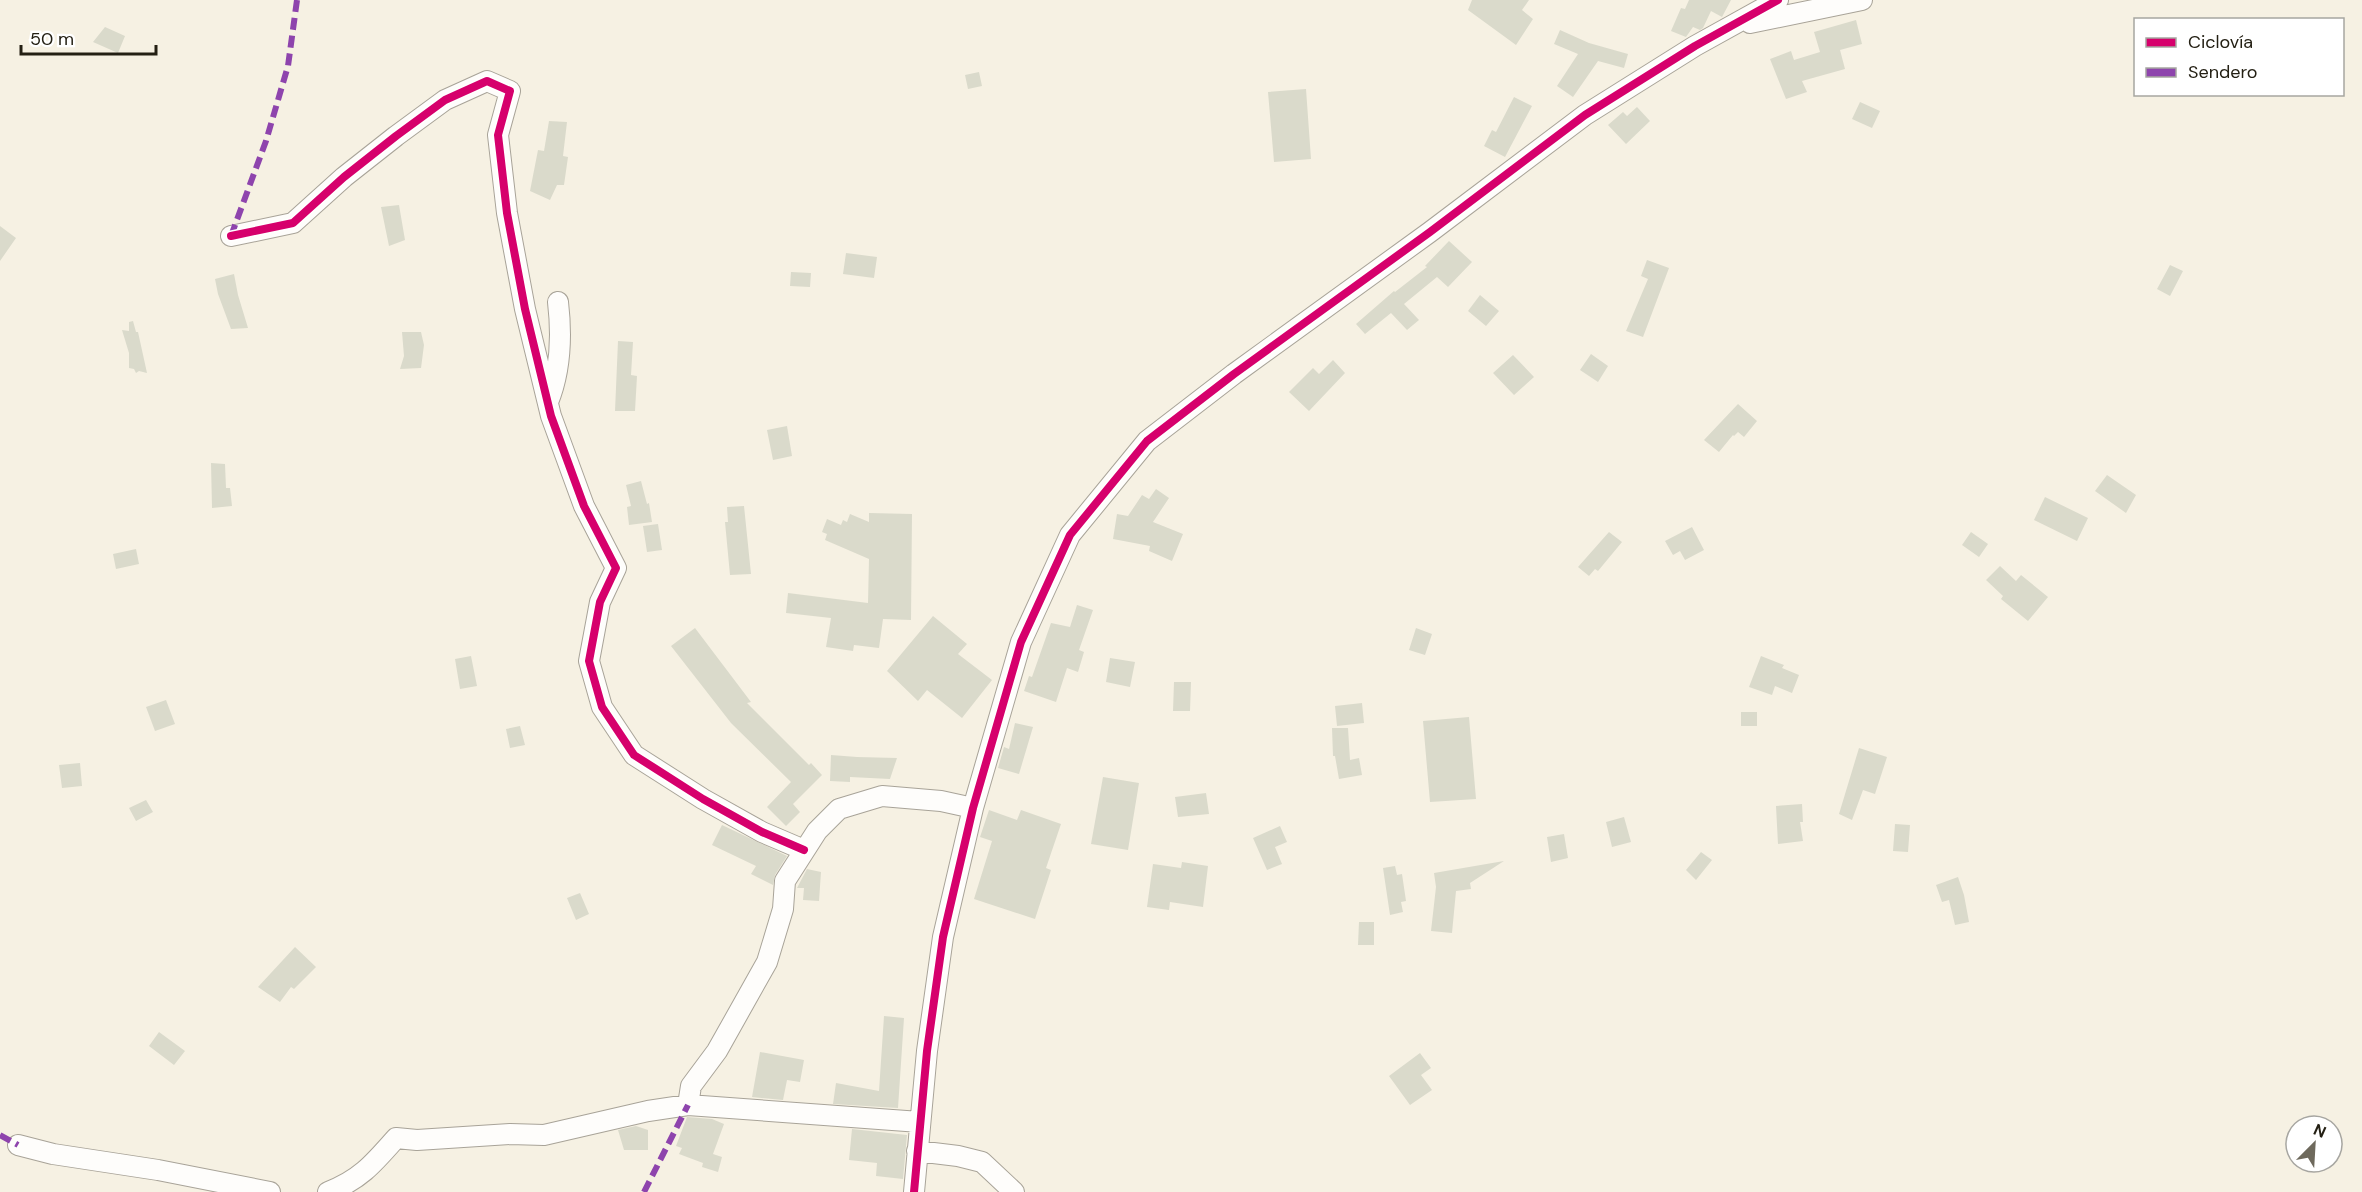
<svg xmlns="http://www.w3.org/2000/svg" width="2362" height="1192" font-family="'DM Sans',sans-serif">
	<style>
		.building { fill: #dadacb }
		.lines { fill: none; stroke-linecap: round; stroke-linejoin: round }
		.minor-casing { stroke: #a8a398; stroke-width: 22 }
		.minor { stroke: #fefdfb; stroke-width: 20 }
		.quiet { stroke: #8e44ad; stroke-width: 6; stroke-dasharray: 12 6; stroke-linecap: butt }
		.cycleway-casing { stroke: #fff; stroke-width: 11 }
		.cycleway { stroke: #d6006c; stroke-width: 8 }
	</style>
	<rect width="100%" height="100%" fill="#f6f1e3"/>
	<!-- building -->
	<path class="building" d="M1472,0H1529L1522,10L1533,19L1516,45L1468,10Z
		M1689,0H1731L1722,17L1711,11L1703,28L1700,30L1693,27L1686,37L1671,31L1681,8L1685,9Z
		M1856,20L1862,44L1840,50L1845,69L1802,81L1807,92L1786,99L1770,59L1791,51L1794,60L1820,52L1814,32Z
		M105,27L125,36L118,53L93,42Z
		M1560,30L1589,43L1628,54L1624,68L1598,61L1573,97L1557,86L1578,54L1554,44Z
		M979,72L982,86L968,89L965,75Z
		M1306,89L1311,159L1274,162L1268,92Z
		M1514,97L1532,106L1505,157L1484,146L1492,130L1496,132Z
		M1860,102L1880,111L1872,128L1852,119Z
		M1637,107L1650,121L1626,144L1608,125L1623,112L1627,116Z
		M549,121L567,122L563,156L568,157L564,185H557L550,200L530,191L538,150L544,151Z
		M399,205L405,240L389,246L381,207Z
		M0,226L16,238L0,261Z
		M1449,241L1472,262L1448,287L1437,277L1404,304L1419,320L1407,330L1391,313L1365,334L1356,324L1394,291L1395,292L1427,267L1425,266Z
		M846,253L877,257L874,278L843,274Z
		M1647,260L1669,268L1643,337L1626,331L1648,279L1641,276Z
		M2170,265L2183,271L2170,296L2157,289Z
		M791,272L811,273L810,287L790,286Z
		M234,274L238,295L248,328L231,329L218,294L215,279Z
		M1480,295L1499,311L1486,326L1468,311Z
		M133,321L136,332H138L147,373L139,371L136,373L134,369L129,368V353L122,330L129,331V322Z
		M402,332H421L424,345L421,368L400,369L404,356Z
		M618,341L633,342L631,375L637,376L635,411H615Z
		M1591,354L1608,366L1598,382L1580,370Z
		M1513,355L1534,377L1514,395L1493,373Z
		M1333,360L1345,373L1309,411L1289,392L1313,368L1319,374Z
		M1738,404L1757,421L1744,437L1738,432L1734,436L1733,435L1719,452L1704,440Z
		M787,426L792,456L773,460L767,430Z
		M211,463L225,464L226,488H230L232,506L212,508Z
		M2107,475L2136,495L2126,513L2095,491Z
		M641,481L647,504L649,503L652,522L629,525L627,507L631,506L626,485Z
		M1156,489L1169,498L1153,522L1183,534L1172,561L1149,551L1150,546L1113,539L1117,514L1128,516L1142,495L1149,499Z
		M2045,497L2088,518L2077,541L2034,520Z
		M744,506L751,574L730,575L725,522H728L727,507Z
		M869,513L912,514L911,620L883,619L879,648L854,645L853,651L826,647L831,618L786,613L788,593L868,603L869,559L825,540L827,534L822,532L827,519L841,525L843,520L847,522L850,514L869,522Z
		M658,524L662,550L647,552L643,526Z
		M1692,527L1704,550L1685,560L1680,551L1673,555L1665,541Z
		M1609,532L1622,542L1598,571L1595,569L1589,576L1578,567Z
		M1971,532L1988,544L1979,557L1962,545Z
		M136,549L139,564L116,569L113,554Z
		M2000,566L2016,581L2021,575L2048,597L2028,621L2001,599L2003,596L1986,580Z
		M1077,605L1093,610L1079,650L1084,652L1078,672L1067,668L1056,702L1024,691L1029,676L1032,677L1051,623L1070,627Z
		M933,616L967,644L958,654L992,680L962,718L927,690L918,701L887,671Z
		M695,628L751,702L747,703L809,765L811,763L822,775L793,804L800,812L786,826L767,807L791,782L731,723L671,646Z
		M1416,628L1432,634L1425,655L1409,650Z
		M471,656L477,686L460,689L455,659Z
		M1761,656L1784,665L1782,668L1799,675L1792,693L1775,686L1772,695L1749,687Z
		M1110,658L1135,662L1130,687L1106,682Z
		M1174,682H1191L1190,711H1173Z
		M166,700L175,724L155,731L146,707Z
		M1362,703L1364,723L1337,726L1335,706Z
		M1741,712H1757V726H1741Z
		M1469,717L1476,799L1430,802L1423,721Z
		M1015,723L1033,727L1019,774L998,768L1004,747L1009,749Z
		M520,726L525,745L510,748L506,729Z
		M1332,728H1348L1350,760L1359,758L1362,775L1339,779L1335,756H1333Z
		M1859,748L1887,757L1875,794L1863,790L1852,820L1839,814Z
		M831,755L857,757L897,758L890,779L850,777V782L830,781Z
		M80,763L82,786L62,788L59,765Z
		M1103,777L1139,783L1128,850L1091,844Z
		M1206,793L1209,814L1178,817L1175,797Z
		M146,800L153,812L136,821L129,808Z
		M1802,804L1803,822H1800L1803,841L1778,844L1776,806Z
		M989,810L1017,820L1021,810L1061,824L1046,868L1051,870L1035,919L974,899L992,841L980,837Z
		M1624,817L1631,842L1612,847L1606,822Z
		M1895,824L1910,825L1908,852L1893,851Z
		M722,825L787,856L775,875L773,885L751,874L756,866L712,845Z
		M1280,826L1287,842L1275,847L1282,864L1267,870L1253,838Z
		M1564,834L1568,858L1551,862L1547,837Z
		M1701,852L1712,860L1696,880L1686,870Z
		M1504,861L1470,883L1471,889L1456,891L1452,933L1431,931L1436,887L1434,873Z
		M1182,862L1208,866L1203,907L1170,902L1169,910L1147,907L1153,864L1181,868Z
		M1395,866L1397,875L1402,874L1406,901L1401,902L1403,912L1390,915L1383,868Z
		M807,869L821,872L819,901L803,900L804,888H797Z
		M1958,877L1964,895L1969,922L1955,925L1949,900L1942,902L1936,885Z
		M580,893L589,914L576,920L567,898Z
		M1359,922H1374V945H1358Z
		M295,947L316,967L294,989L291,987L280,1002L258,987Z
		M884,1016L904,1018L898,1108L833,1104L836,1083L879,1091Z
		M159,1032L185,1051L174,1065L149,1046Z
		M760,1052L804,1060L800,1082L787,1080L783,1100L752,1097Z
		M1420,1053L1431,1068L1421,1075L1432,1090L1410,1105L1389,1076Z
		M687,1117L712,1119L724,1124L713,1154L722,1157L718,1172L702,1167L703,1163L679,1154L682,1148L676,1146Z
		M636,1126L648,1130V1150H624L618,1130Z
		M852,1129L907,1135L903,1179L876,1176L877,1163L849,1160Z"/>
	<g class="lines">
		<defs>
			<path id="minor" d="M1750,23L1862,0
				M231,236L293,223L344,177L396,136L445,100L487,81L510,91L498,135L507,213L525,309L551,416L584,506L616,568L600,602L589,661L602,707L634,755L703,799L762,832L804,850
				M548,402C561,370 562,336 558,302
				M688,1105L691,1086L717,1051L767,962L783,909L785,881L817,831L839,809L882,796L941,801L973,808
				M18,1145L53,1154L158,1170L270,1192
				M917,1151L958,1156L982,1162L1014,1192
				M328,1192C360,1180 374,1163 396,1138L417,1140L510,1134L544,1135L648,1111L688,1105L920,1122
				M914,1192L927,1051L943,937L973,808L1021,642L1070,535L1147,441L1234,374L1430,232L1585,115L1695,46L1778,0"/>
		</defs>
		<!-- minor casing -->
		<use href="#minor" class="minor-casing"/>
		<!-- minor -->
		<use href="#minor" class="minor"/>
		<!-- quiet -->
		<path class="quiet" d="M231,236L266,141L288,66L297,0
			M0,1135L18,1145
			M644,1192L688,1105"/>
		<defs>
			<path id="cycleway" d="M231,236L293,223L344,177L396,136L445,100L487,81L510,91L498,135L507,213L525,309L551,416L584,506L616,568L600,602L589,661L602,707L634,755L703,799L762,832L804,850
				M914,1192L927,1051L943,937L973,808L1021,642L1070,535L1147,441L1234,374L1430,232L1585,115L1695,46L1778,0"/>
		</defs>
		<!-- cycleway casing -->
		<use href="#cycleway" class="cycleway-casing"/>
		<!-- cycleway -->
		<use href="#cycleway" class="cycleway"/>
	</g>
	<!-- legend -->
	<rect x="2134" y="18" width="210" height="78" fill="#ffffff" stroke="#a7a6a1" stroke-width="1.5"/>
	<rect x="2146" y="38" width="30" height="9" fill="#d6006c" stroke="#a7a6a1" stroke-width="1.5"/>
	<text x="2188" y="48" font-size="18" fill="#242014">Ciclovía</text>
	<rect x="2146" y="68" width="30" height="9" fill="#8e44ad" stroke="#a7a6a1" stroke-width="1.5"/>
	<text x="2188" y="78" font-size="18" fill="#242014">Sendero</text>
	<!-- north arrow -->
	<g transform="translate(2314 1144) rotate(24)"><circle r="28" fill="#ffffff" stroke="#a7a6a1" stroke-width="1.5"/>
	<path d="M0-4.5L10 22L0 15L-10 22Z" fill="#6e695c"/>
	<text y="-9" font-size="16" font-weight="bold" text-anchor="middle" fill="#242014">N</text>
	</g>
	<!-- scale -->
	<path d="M21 45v9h135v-9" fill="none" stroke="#242014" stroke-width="3"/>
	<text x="30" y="45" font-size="18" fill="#242014" stroke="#ffffff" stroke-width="4.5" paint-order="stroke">50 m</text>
</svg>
